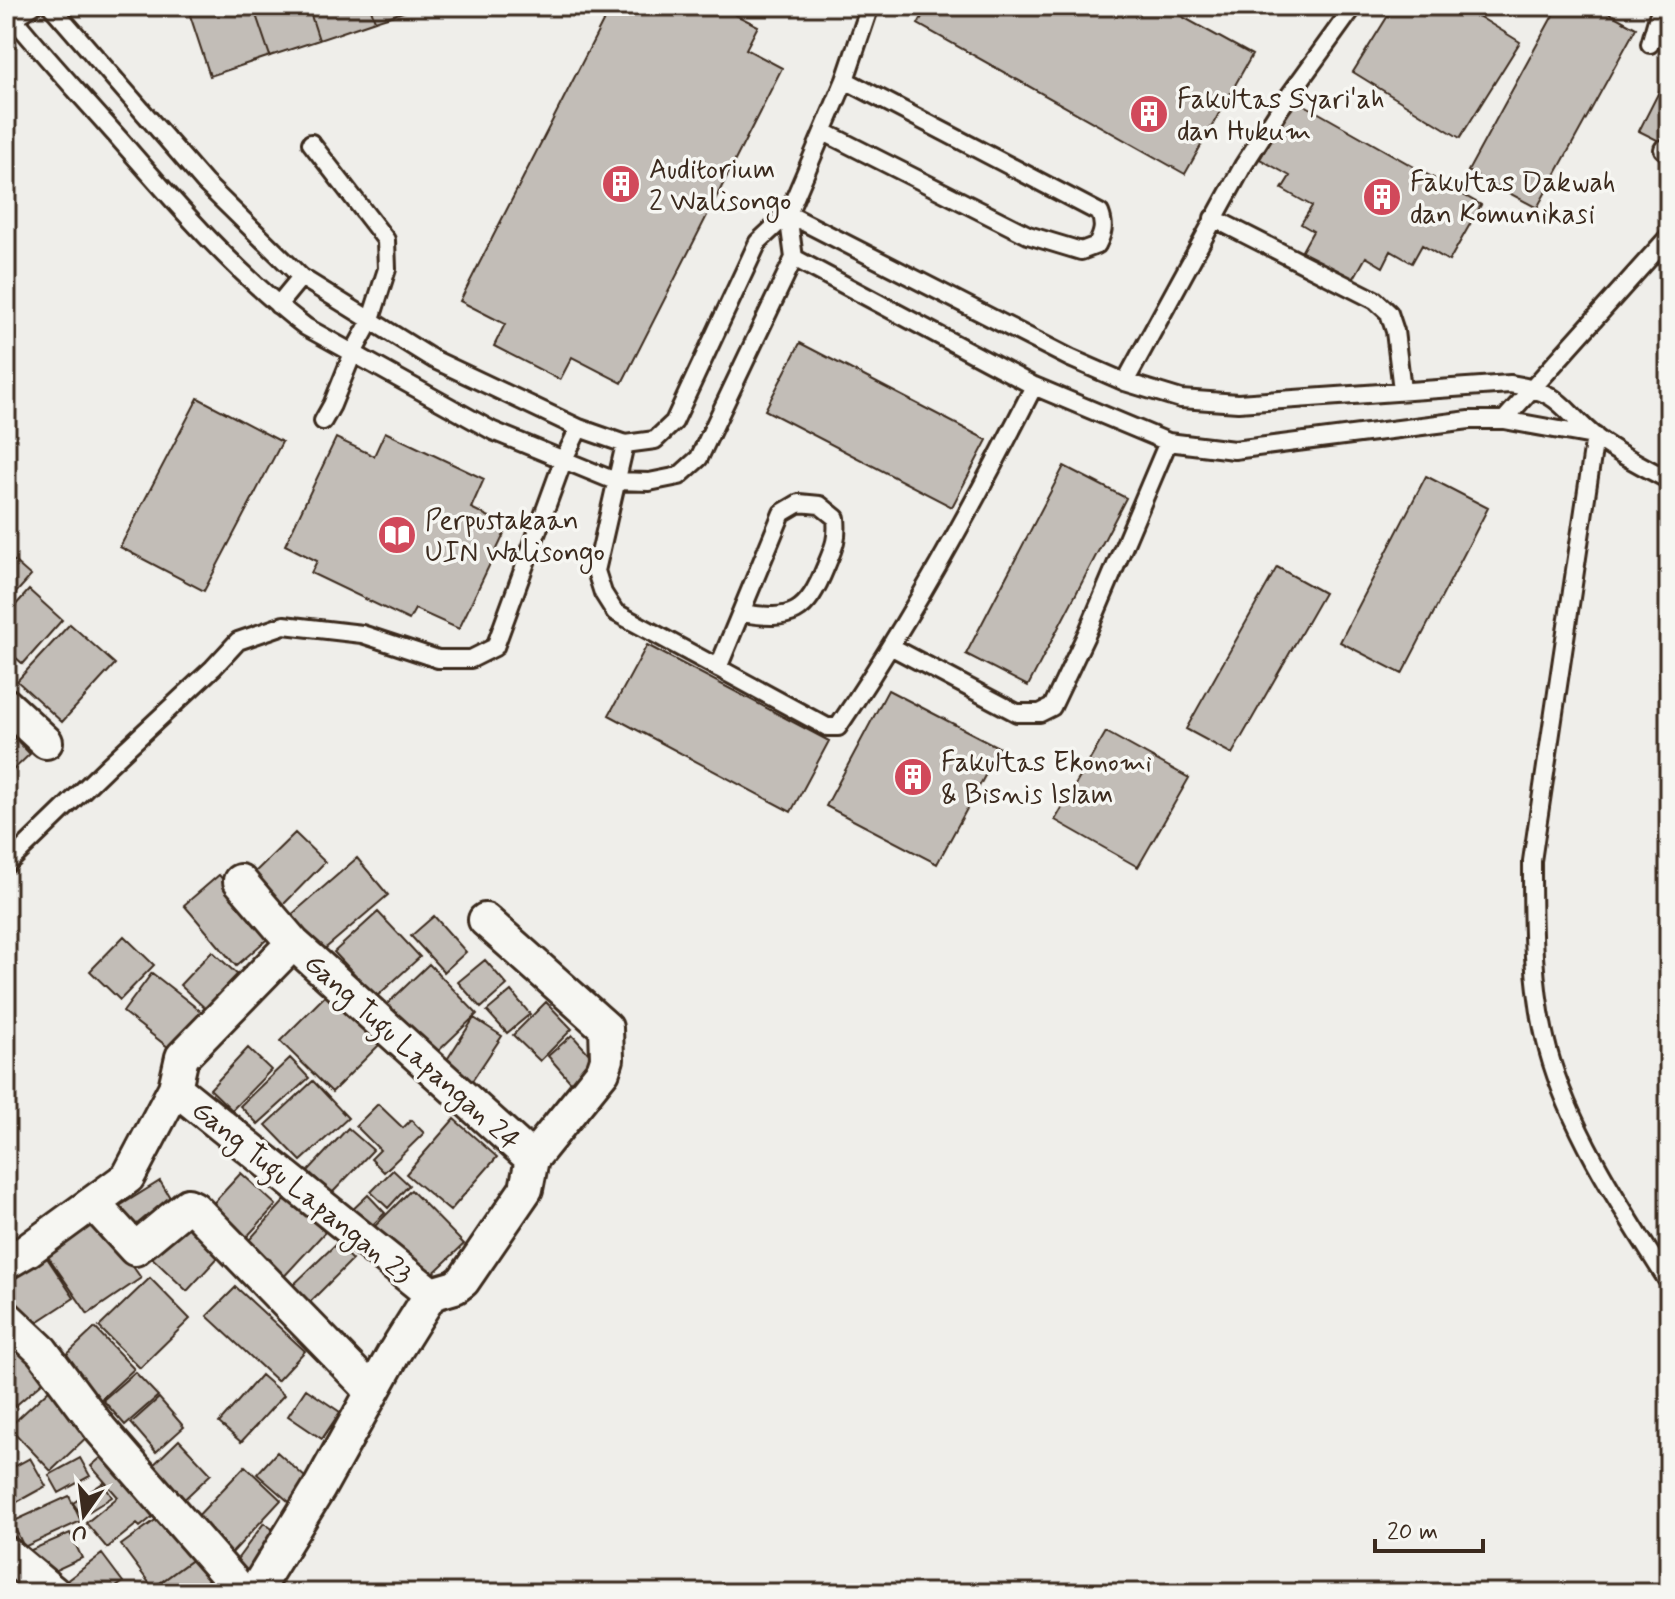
<svg xmlns="http://www.w3.org/2000/svg" width="1675" height="1599" font-family="Mynerve,sans-serif">
	<style>
		.building { fill: #c2bdb7; stroke: #3b2a1e; stroke-width: 2 }
		.lines { fill: none; stroke-linecap: round; stroke-linejoin: round }
		.service-casing { stroke: #3b2a1e; stroke-width: 22 }
		.minor-casing { stroke: #3b2a1e; stroke-width: 38 }
		.service { stroke: #f6f6f2; stroke-width: 16 }
		.minor { stroke: #f6f6f2; stroke-width: 32 }
		.labels { text-anchor: middle; stroke-width: 7; stroke-linejoin: round; paint-order: stroke }
		.poi-label { font-size: 28px; fill: #3b2a1e; stroke: #f6f6f2; text-anchor: start }
		.street-label { font-size: 28px; fill: #3b2a1e; stroke: #f6f6f2 }
	</style>
	<rect width="100%" height="100%" fill="#efeeea"/>
	<filter id="ink" filterUnits="userSpaceOnUse"><feTurbulence type="fractalNoise" baseFrequency=".0125" numOctaves="2"/><feDisplacementMap in="SourceGraphic" scale="16" xChannelSelector="R" yChannelSelector="G"/><feConvolveMatrix kernelMatrix="1 2 1 2 8 2 1 2 1" color-interpolation-filters="sRGB"/></filter>
	<g filter="url(#ink)">
		<!-- building -->
		<path class="building" d="M187,6H253L270,56L210,76Z
			M253,6H308L319,40L270,56Z
			M308,6H370L375,21L319,40Z
			M370,6H422L375,21Z
			M611,6H718L758,26L746,49L782,68L622,383L572,357L560,380L494,346L505,324L460,301Z
			M928,6H1163L1252,55L1185,174L918,24Z
			M1394,6H1462L1520,42L1460,138L1353,72Z
			M1558,6H1596L1636,28L1537,208L1468,171Z
			M1669,72V146L1639,131Z
			M1294,99L1481,205L1449,261L1422,245L1412,263L1391,251L1383,267L1366,257L1350,285L1299,256L1313,231L1301,224L1312,206L1282,189L1290,176L1260,159Z
			M800,343L987,440L952,507L765,410Z
			M198,398L282,442L204,591L120,547Z
			M385,432L484,479L471,508L508,526L459,629L415,609L409,620L311,573L317,561L285,545L336,438L374,456Z
			M1064,466L1126,498L1028,686L966,654Z
			M1426,476L1488,508L1402,674L1340,642Z
			M6,554L31,576L6,604Z
			M1277,567L1324,593L1232,754L1186,729Z
			M29,590L62,620L23,664L6,649V616Z
			M70,624L115,664L62,722L17,681Z
			M647,645L829,741L791,812L609,715Z
			M888,690L1000,748L937,864L826,806Z
			M6,729L30,754L6,777Z
			M1106,732L1189,778L1138,867L1055,820Z
			M295,833L325,862L281,907L250,877Z
			M357,858L388,895L321,952L290,916Z
			M219,875L272,935L236,966L184,905Z
			M378,912L420,957L376,997L334,952Z
			M434,916L466,952L444,972L411,936Z
			M124,936L154,965L120,1000L90,971Z
			M212,951L240,977L208,1011L180,985Z
			M485,960L507,985L481,1008L458,982Z
			M429,964L477,1014L432,1057L384,1007Z
			M152,973L203,1013L173,1051L123,1012Z
			M511,991L530,1014L507,1033L487,1011Z
			M327,994L379,1045L332,1092L280,1041Z
			M546,1002L572,1029L540,1061L513,1035Z
			M474,1018L502,1036L466,1090L439,1072Z
			M572,1035L600,1066L575,1087L548,1056Z
			M248,1048L271,1070L232,1110L210,1089Z
			M290,1058L309,1078L258,1124L240,1106Z
			M313,1081L348,1118L301,1161L266,1125Z
			M378,1104L403,1128L411,1120L424,1133L384,1172L371,1159L380,1150L356,1126Z
			M454,1119L497,1157L450,1211L406,1174Z
			M348,1128L373,1150L332,1193L308,1171Z
			M393,1170L409,1185L388,1208L371,1192Z
			M241,1173L276,1205L243,1241L208,1209Z
			M160,1181L178,1211L136,1236L118,1207Z
			M411,1190L464,1244L421,1285L369,1232Z
			M368,1195L385,1213L365,1232L348,1214Z
			M287,1198L325,1232L279,1282L242,1248Z
			M184,1214L224,1251L187,1291L147,1253Z
			M99,1218L141,1278L88,1314L47,1255Z
			M336,1244L352,1260L306,1306L289,1289Z
			M43,1252L74,1298L25,1330L6,1301V1277Z
			M150,1278L190,1319L140,1368L99,1327Z
			M236,1287L305,1351L277,1381L207,1316Z
			M95,1328L134,1369L99,1401L60,1361Z
			M24,1346L50,1376L6,1414V1362Z
			M135,1372L158,1396L125,1425L103,1400Z
			M261,1375L284,1395L241,1442L219,1423Z
			M50,1389L91,1433L51,1471L9,1427Z
			M306,1389L340,1412L322,1439L288,1416Z
			M159,1398L184,1427L156,1452L131,1423Z
			M179,1440L211,1474L176,1507L145,1473Z
			M111,1449L162,1509L140,1527L137,1524L107,1548L86,1523L118,1497L91,1466Z
			M277,1452L315,1486L296,1508L257,1474Z
			M30,1458L46,1486L6,1508V1471Z
			M80,1458L90,1476L59,1493L49,1475Z
			M245,1466L281,1500L230,1555L193,1521Z
			M103,1483L112,1497L82,1516L73,1503Z
			M69,1496L81,1521L24,1547L12,1522Z
			M161,1516L193,1559L153,1588L121,1545Z
			M264,1523L286,1539L252,1585L230,1569Z
			M70,1533L82,1558L43,1576L31,1550Z
			M102,1554L123,1582L108,1593H74L65,1582Z
			M193,1559L210,1581L194,1593H157L153,1588Z
			M218,1576L230,1593H194Z"/>
		<g class="lines">
			<defs>
				<path id="service" d="M51,6L205,183L301,277L433,359L579,428L625,444L655,440L674,422L758,242L788,214L1070,358L1125,382L1181,399L1238,403L1510,384C1564,392 1561,410 1598,439C1620,455 1644,467 1669,480
					M6,9C40,52 79,93 115,134C174,202 234,272 306,327L493,431L615,481L649,482L679,476L699,458L794,258L788,214L845,80L870,6
					M14,18L33,6
					M1650,44L1661,6
					M824,132L1028,235L1081,251L1097,245C1103,233 1105,226 1100,213L845,80
					M311,143L386,240L387,269L370,322L353,353L332,405L323,421
					M1663,149L1669,154
					M1213,218L1375,300L1389,313L1395,331L1402,390
					M794,258L1034,386L1168,442L1234,450L1469,420H1504L1593,436
					M278,305L301,277
					M1125,382L1243,166L1281,107L1354,6
					M1504,420L1669,236
					M1595,436L1532,861C1532,923 1532,990 1548,1050C1570,1131 1624,1212 1669,1283
					M625,444L596,571L603,593L615,612L827,727H838C912,618 975,503 1034,386
					M892,647L1017,713H1040L1052,707L1088,631L1168,442
					M718,668L782,513L799,503L820,505L836,518C838,539 834,547 826,566C806,615 793,621 741,613
					M6,865L108,766L213,668L238,641L284,625L362,634L438,659H471L495,647L563,461L579,428"/>
				<path id="minor" d="M6,705L46,742
					M240,881L293,943L532,1159
					M485,920L606,1028L607,1059L603,1071L532,1159
					M175,1088L431,1294
					M93,1203L135,1249L188,1205L194,1208L372,1391
					M6,1263L28,1250L128,1177L175,1088L182,1057L293,943
					M6,1317L42,1351L101,1430L243,1593
					M6,1553L54,1593
					M254,1593L319,1488L394,1353L431,1294L455,1287L463,1281L526,1189L532,1159"/>
			</defs>
			<!-- service casing -->
			<use href="#service" class="service-casing"/>
			<!-- minor casing -->
			<use href="#minor" class="minor-casing"/>
			<!-- service -->
			<use href="#service" class="service"/>
			<!-- minor -->
			<use href="#minor" class="minor"/>
		</g>
	</g>
	<!-- icons -->
	<defs>
		<symbol id="building-disc" viewBox="-11 -11 22 22"><circle r="9.5" fill="#d1495b" stroke="#f6f6f2"/><path d="M-4-6H4V6H1V3H-1V6H-4ZM-2.5-4.3h1.7v1.8h-1.7ZM.8-4.3h1.7v1.8H.8ZM-2.5-1h1.7V.8h-1.7ZM.8-1h1.7V.8H.8Z" fill="#fff"/></symbol>
		<symbol id="library-disc" viewBox="-11 -11 22 22"><circle r="9.5" fill="#d1495b" stroke="#f6f6f2"/><path d="M-6-4Q-3-5.5-.7-3.5V5Q-3 3-6 4ZM6-4Q3-5.5 .7-3.5V5Q3 3 6 4Z" fill="#fff"/></symbol>
	</defs>
	<g fill-rule="evenodd">
		<use href="#building-disc" x="1127" y="92" width="44" height="44"/>
		<use href="#building-disc" x="599" y="162" width="44" height="44"/>
		<use href="#building-disc" x="1360" y="175" width="44" height="44"/>
		<use href="#library-disc" x="375" y="513" width="44" height="44"/>
		<use href="#building-disc" x="891" y="755" width="44" height="44"/>
	</g>
	<g class="labels">
		<!-- poi labels -->
		<g class="poi-label">
			<text x="1177" y="108">Fakultas Syari'ah<tspan x="1177" dy="32">dan Hukum</tspan></text>
			<text x="649" y="178">Auditorium<tspan x="649" dy="32">2 Walisongo</tspan></text>
			<text x="1410" y="191">Fakultas Dakwah<tspan x="1410" dy="32">dan Komunikasi</tspan></text>
			<text x="425" y="529">Perpustakaan<tspan x="425" dy="32">UIN Walisongo</tspan></text>
			<text x="941" y="771">Fakultas Ekonomi<tspan x="941" dy="32">&amp; Bisnis Islam</tspan></text>
		</g>
		<!-- street labels -->
		<g class="street-label">
			<text transform="translate(413 1051) rotate(42)" y="10">Gang Tugu Lapangan 24</text>
			<text transform="translate(303 1191) rotate(39)" y="10">Gang Tugu Lapangan 23</text>
		</g>
	</g>
	<!-- margin -->
	<rect width="1675" height="1599" fill="none" stroke="#f6f6f2" stroke-width="32"/>
	<rect x="16" y="16" width="1643" height="1567" fill="none" stroke="#3b2a1e" stroke-width="3" filter="url(#ink)"/>
	<!-- north arrow -->
	<g transform="translate(84 1515) rotate(194)" stroke="#f6f6f2" stroke-width="6" paint-order="stroke">
	<path d="M0-6L14 30L0 20L-14 30Z" fill="#3b2a1e"/>
	<text y="-12" font-size="22" font-weight="bold" text-anchor="middle" fill="#3b2a1e">U</text>
	</g>
	<!-- scale -->
	<path d="M1375 1539v12h108v-12" fill="none" stroke="#3b2a1e" stroke-width="4"/>
	<text x="1387" y="1539" font-size="24" fill="#3b2a1e" stroke="#f6f6f2" stroke-width="6" paint-order="stroke">20 m</text>
</svg>
